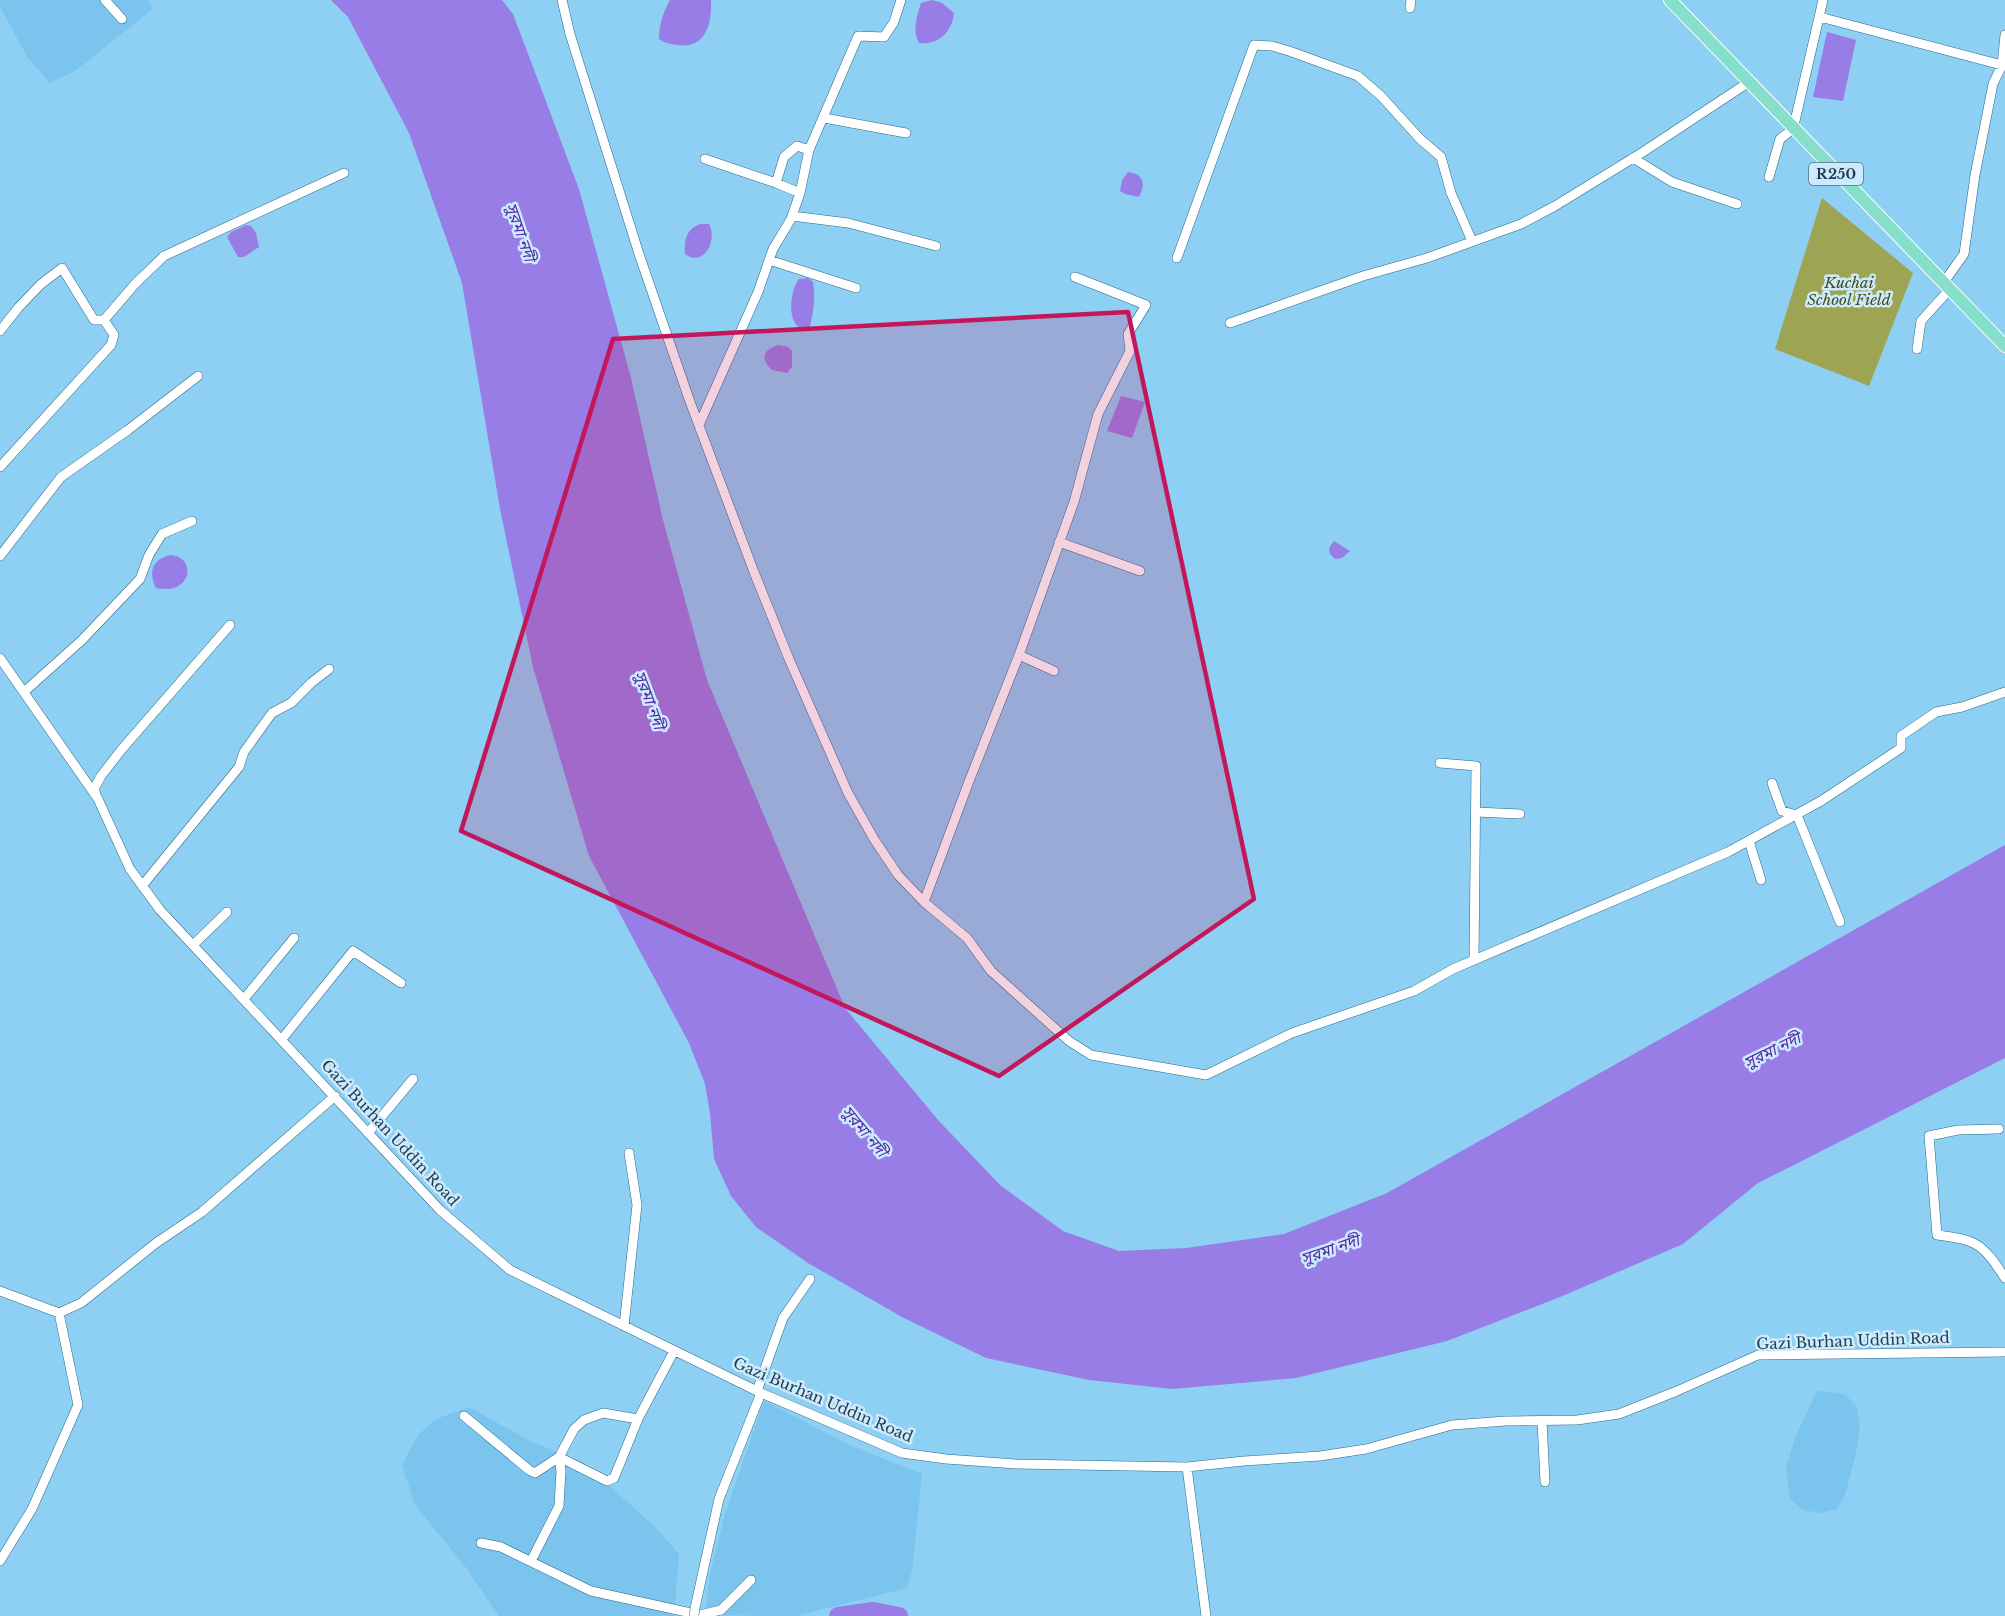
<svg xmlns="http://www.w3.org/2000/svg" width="2005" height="1616" font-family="'Libre Baskerville','Noto Sans Bengali',serif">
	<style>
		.built { fill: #7ac4ed }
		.green { fill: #9da454 }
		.water { fill: #987de7 }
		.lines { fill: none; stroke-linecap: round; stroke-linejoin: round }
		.river { stroke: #987de7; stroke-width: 18 }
		.minor-casing { stroke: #276a8a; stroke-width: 10 }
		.major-casing { stroke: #fff; stroke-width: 14 }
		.minor { stroke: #fff; stroke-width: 9 }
		.major { stroke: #86dfca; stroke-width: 12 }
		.minor-bridge-casing { stroke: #276a8a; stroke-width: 10; stroke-linecap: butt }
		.minor-bridge { stroke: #fff; stroke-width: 9 }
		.marked { fill: #c2185b; fill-opacity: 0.2; stroke: #c2185b; stroke-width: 4.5; stroke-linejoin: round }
		.labels { text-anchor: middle; stroke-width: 5; stroke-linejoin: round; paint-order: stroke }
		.shield { fill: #ccebfe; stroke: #557181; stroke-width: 1.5 }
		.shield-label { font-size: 14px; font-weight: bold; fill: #223d4c }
		.park-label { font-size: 15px; font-style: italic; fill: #484c18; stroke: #ccebfe }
		.street-label { font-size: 15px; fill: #223d4c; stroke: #ccebfe }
		.water-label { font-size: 16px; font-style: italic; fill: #5527a3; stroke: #ccebfe }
	</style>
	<rect width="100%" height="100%" fill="#8ecff4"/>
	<!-- built -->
	<path class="built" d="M0,0H147L154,8L75,71L50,83L28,58L0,7Z
		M1817,1391L1844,1394L1856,1405L1860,1425L1856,1454L1845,1495L1837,1509L1821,1513L1803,1510L1790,1499L1786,1468L1795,1438Z
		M764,1401L854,1447L922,1474L913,1565L907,1588L795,1616L705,1615L709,1578L725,1514Z
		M469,1407L528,1440L584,1463L654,1526L679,1554L674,1616H499L467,1569L415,1505L402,1465L418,1435L436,1419Z"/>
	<!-- green -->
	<path class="green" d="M1822,198L1913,273L1869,386L1775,349Z"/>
	<!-- water -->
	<path class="water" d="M331,0H502L513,14L579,189L630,374L663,520L707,680L845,1008L938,1120L1000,1185L1063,1231L1119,1251L1186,1248L1284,1234L1387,1193L2005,845V1058L1758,1183L1683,1244L1560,1297L1447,1341L1296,1378L1172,1389L1089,1380L986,1358L902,1317L808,1263L756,1227L731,1196L714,1159L710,1113L705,1084L689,1043L589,856L533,667L500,509L462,283L409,133L348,17Z
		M670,0H711C712,24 706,49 677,45C670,44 665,43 659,39C659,25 663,12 670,0Z
		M932,0L942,3L954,13C952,32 939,45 919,43C912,31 917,15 921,3Z
		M1827,32L1856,40L1843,101L1813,97Z
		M1128,172C1144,174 1146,184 1139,197L1125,194L1120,191L1122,180Z
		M700,224H709C718,240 704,268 685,254C684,239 686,230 700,224Z
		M246,225L251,226L256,233L259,247L244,257H238L227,237L231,232Z
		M808,278L813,282C816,299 813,314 809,331C785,330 789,292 799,279Z
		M778,345L788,347L792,351V367L787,373L772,370C760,358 763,350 778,345Z
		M1121,396L1145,402L1132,438L1107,431Z
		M1334,541L1350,551L1342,558L1335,559L1330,554L1329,548Z
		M170,555C197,556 193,596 156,588C148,572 152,560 170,555Z"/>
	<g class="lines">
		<!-- river -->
		<path class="river" d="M838,1616L873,1611L899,1616"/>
		<defs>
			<path id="minor" d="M105,0L122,19
				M562,0L570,34L639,254L689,399L754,572L789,659L848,793L874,839L898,875L924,902L967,938L991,971L1069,1041L1091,1055L1206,1075L1292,1033L1414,991L1453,969L1728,852L1821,801L1901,748V736L1936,712L1962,707L2005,692
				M1410,8L1411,0
				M1820,17L2005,66
				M824,118L906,133
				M1795,121L1823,0
				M1633,158L1672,182L1737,204
				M705,159L776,183
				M1769,177L1780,139L1793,129
				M800,193L809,150
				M792,216L848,223L936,246
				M1177,258L1254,45L1272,46L1289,51L1358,76L1381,96L1420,139L1441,157L1451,193L1472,241
				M769,260L856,288
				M1947,278L1964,254L1975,175L1993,84L2002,65L2005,35
				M1230,323L1363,276L1427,258L1521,224L1555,206L1643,152L1749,82
				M0,331L18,308L41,284L62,268L94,320H104L135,284L164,256L344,173
				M1917,349L1921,321L1949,290
				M699,425L758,292L773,249L791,219L800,193L776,183L784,157L797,146L809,150L858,36L884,37L894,22L901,0
				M0,467L111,345L114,335L104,320
				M1059,542L1140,571
				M0,556L61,477L128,430L198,376
				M1019,655L1054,671
				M0,658L98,799L130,869L160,910L440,1210L510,1270L761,1393L902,1453L946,1459L1016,1464L1187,1467L1244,1461L1320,1456L1366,1449L1452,1425L1506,1421L1577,1420L1619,1414L1677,1391L1758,1355L2005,1352
				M24,692L82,640L140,579L149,555L162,534L192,521
				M1440,763L1476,766L1474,960
				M1772,783L1782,811L1797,815L1840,922
				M96,795L94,789L101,776L122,749L230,625
				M1476,812L1520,814
				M1749,841L1761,880
				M142,886L239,767L244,752L272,713L291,703L311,683L329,669
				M924,902L968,784L1019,655L1074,502L1098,414L1130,351L1128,334L1146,305L1075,277
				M193,945L227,912
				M244,999L294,938
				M282,1039L353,951L401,983
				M1999,1129L1958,1130L1929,1136L1937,1235C1977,1240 1982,1243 2005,1278
				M368,1133L413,1079
				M0,1291L59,1313L81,1303L156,1243L202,1212L335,1096
				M624,1326L637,1205L629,1153
				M757,1391L783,1318L810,1279
				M464,1416L529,1470L535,1473L559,1457L574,1429L584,1420L603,1413L638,1419L674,1351
				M1542,1421L1545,1482
				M559,1457L607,1481L614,1478L638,1419
				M1187,1467L1206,1616
				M481,1543L501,1547L591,1591L700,1615L721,1610L751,1580
				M0,1561L32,1509L78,1405L59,1313
				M531,1561L559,1506L561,1471L559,1457
				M695,1608L719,1499L761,1393"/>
			<path id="major" d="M1670,0L2005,346"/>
		</defs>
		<!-- minor casing -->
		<use href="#minor" class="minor-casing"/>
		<!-- major casing -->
		<use href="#major" class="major-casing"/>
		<!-- minor -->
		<use href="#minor" class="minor"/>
		<!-- major -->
		<use href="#major" class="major"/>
		<defs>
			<path id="minor-bridge" d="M694,1616L695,1608"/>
		</defs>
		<!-- minor-bridge casing -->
		<use href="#minor-bridge" class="minor-bridge-casing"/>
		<!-- minor-bridge -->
		<use href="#minor-bridge" class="minor-bridge"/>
	</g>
	<!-- marked area -->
	<path class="marked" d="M1128,312L1254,899L999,1076L461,831L613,339Z"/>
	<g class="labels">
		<!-- shield labels -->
		<rect class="shield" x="1809" y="163" width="54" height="22" rx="4.5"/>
		<g class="shield-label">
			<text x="1836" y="179">R250</text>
		</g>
		<!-- park labels -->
		<g class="park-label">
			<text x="1849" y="288">Kuchai<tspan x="1849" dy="17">School Field</tspan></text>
		</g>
		<!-- street labels -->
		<g class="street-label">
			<text transform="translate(390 1133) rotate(47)" y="5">Gazi Burhan Uddin Road</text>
			<text transform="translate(1853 1341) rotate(-2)" y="5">Gazi Burhan Uddin Road</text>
			<text transform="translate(823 1400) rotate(23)" y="5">Gazi Burhan Uddin Road</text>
		</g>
		<!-- water labels -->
		<g class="water-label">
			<text transform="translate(521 232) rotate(71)" y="6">সুরমা নদী</text>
			<text transform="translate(650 700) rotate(70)" y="6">সুরমা নদী</text>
			<text transform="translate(1772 1050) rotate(-26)" y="6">সুরমা নদী</text>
			<text transform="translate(865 1131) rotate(50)" y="6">সুরমা নদী</text>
			<text transform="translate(1330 1249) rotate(-19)" y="6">সুরমা নদী</text>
		</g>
	</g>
</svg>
